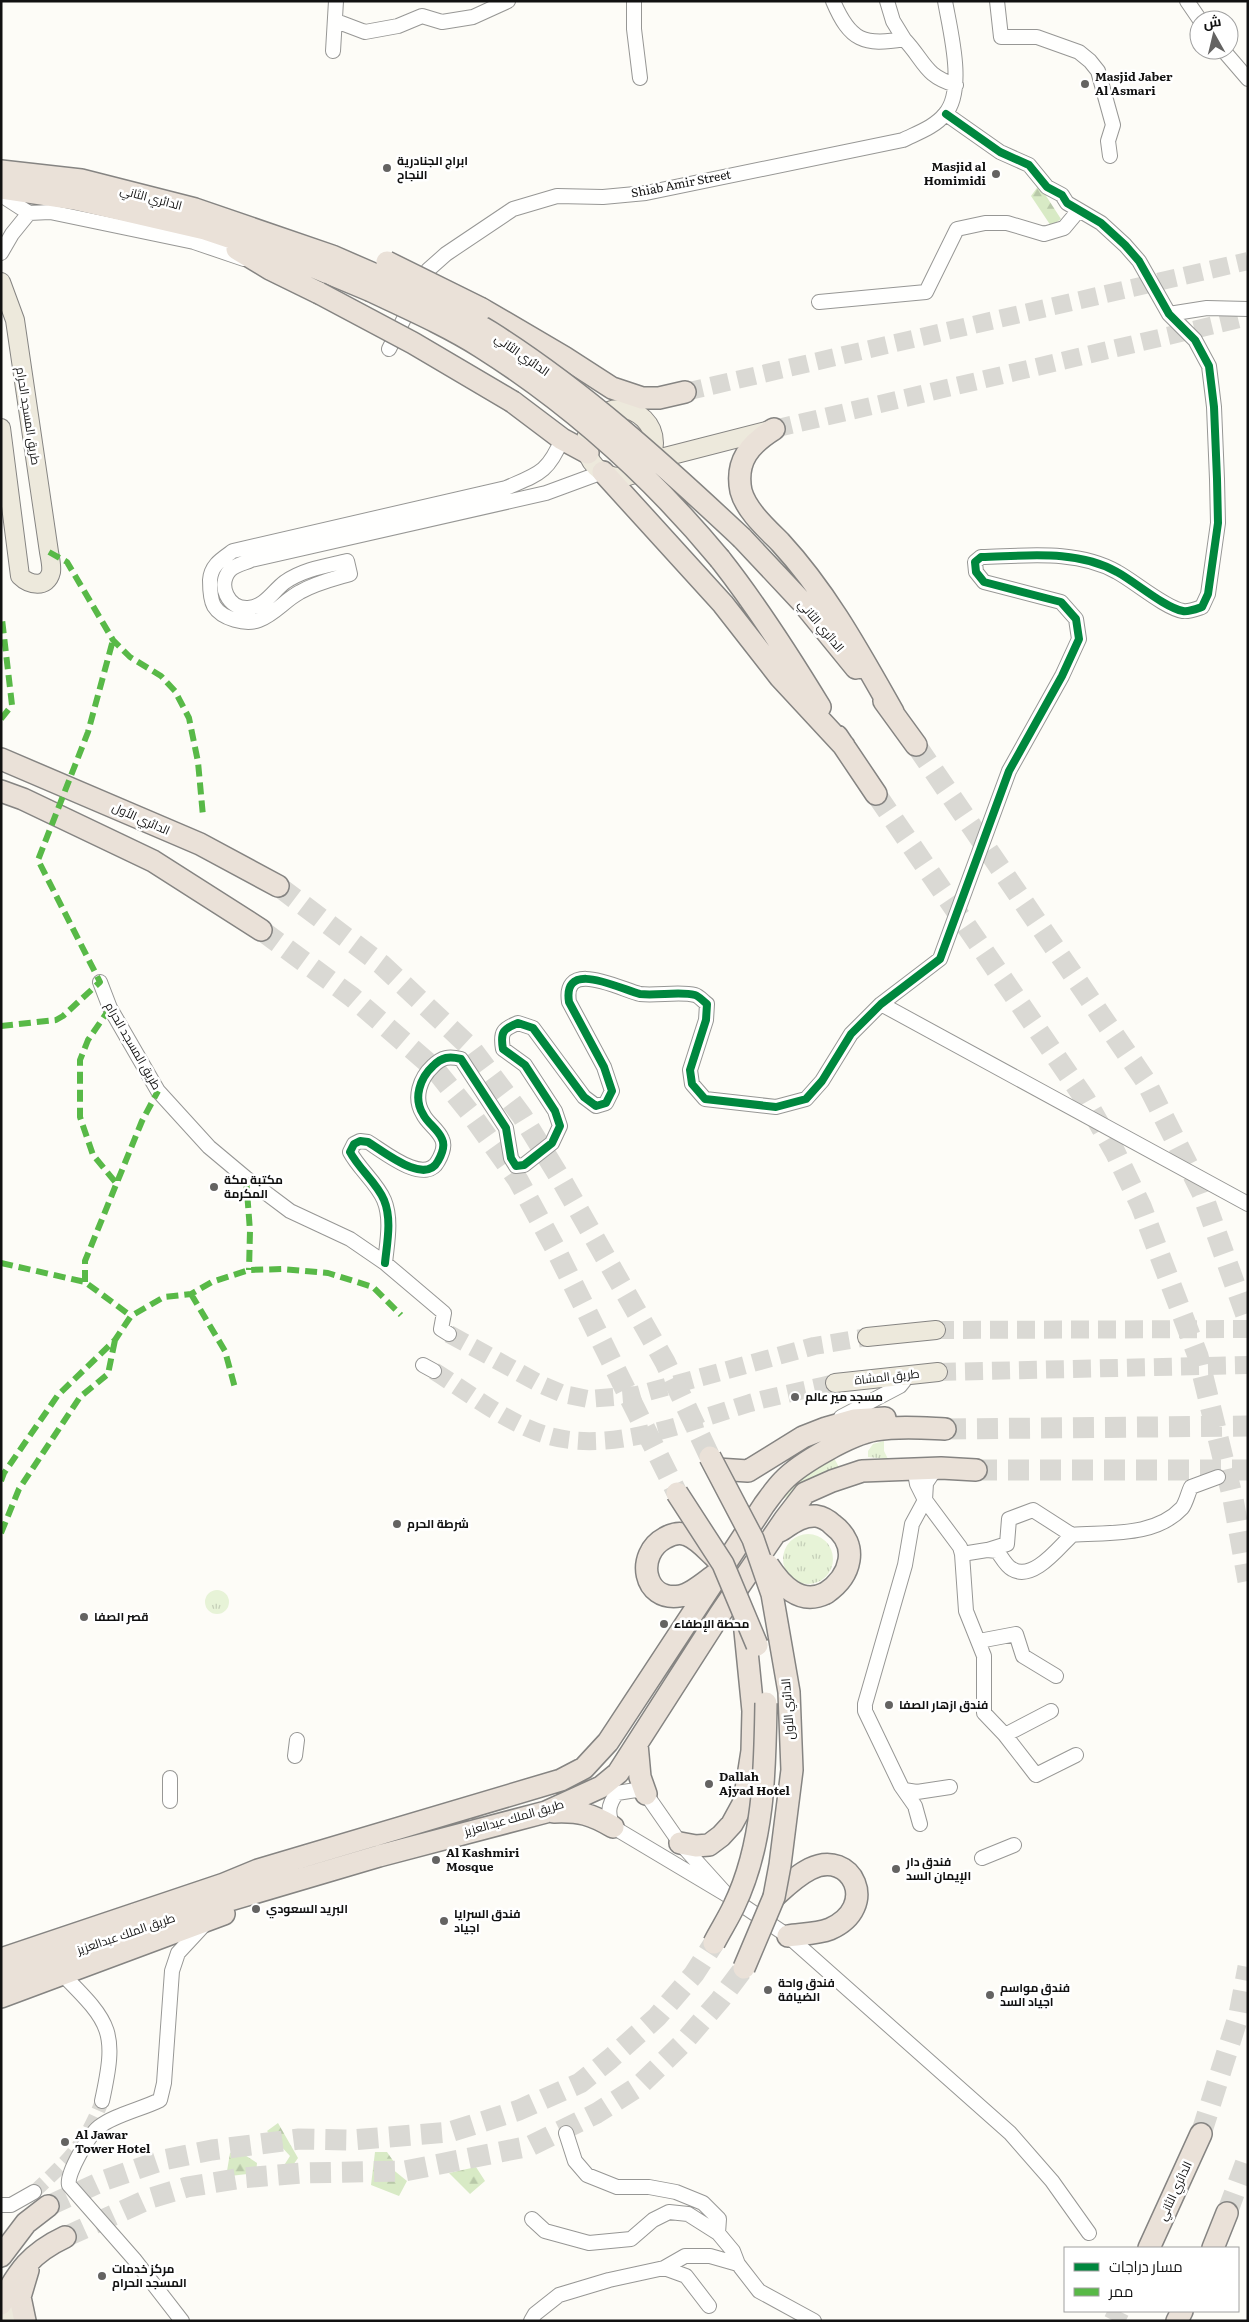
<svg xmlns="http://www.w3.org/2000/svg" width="1249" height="2322" font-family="Literata,Cairo,serif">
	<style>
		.grass { fill: url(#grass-tufts) }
		.forest { fill: url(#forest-firs) }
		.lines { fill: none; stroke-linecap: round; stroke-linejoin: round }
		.minor-tunnel { stroke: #dad9d4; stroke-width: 14; stroke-dasharray: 14 7; stroke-linecap: butt }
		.major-tunnel { stroke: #dad9d4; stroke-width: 18; stroke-dasharray: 18 9; stroke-linecap: butt }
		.highway-tunnel { stroke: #dad9d4; stroke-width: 21; stroke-dasharray: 21 11; stroke-linecap: butt }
		.minor-casing { stroke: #979795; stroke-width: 16 }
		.major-casing { stroke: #858482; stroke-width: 20 }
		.highway-casing { stroke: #858482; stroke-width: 24 }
		.minor { stroke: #fffffe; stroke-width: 14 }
		.major { stroke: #ede9dc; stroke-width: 18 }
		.highway { stroke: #eae1d8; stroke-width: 21 }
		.highway-bridge-casing { stroke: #858482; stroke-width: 24; stroke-linecap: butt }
		.highway-bridge { stroke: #eae1d8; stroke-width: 21 }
		.quiet { stroke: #58b947; stroke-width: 6; stroke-dasharray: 12 6; stroke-linecap: butt }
		.cycleway-casing { stroke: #fff; stroke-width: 11 }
		.cycleway { stroke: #00873e; stroke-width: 8 }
		.poi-dot { fill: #646362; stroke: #fff; stroke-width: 2 }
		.labels { text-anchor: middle; stroke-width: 5; stroke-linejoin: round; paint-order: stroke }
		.poi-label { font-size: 12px; font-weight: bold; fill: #111; stroke: #fff; text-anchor: start }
		.street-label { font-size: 12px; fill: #111; stroke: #fff }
	</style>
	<defs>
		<pattern id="grass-tufts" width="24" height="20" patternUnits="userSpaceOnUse" patternTransform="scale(1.25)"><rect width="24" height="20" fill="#e7f3d7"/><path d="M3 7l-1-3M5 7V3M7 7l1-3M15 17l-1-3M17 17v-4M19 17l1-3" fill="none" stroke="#c5cfb8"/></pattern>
		<pattern id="forest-firs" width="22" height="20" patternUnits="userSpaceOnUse" patternTransform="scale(1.25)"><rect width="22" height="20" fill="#d8eac5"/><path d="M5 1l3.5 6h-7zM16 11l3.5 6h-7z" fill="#b8c8a8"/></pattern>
	</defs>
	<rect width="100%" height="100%" fill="#fdfcf7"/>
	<!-- grass -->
	<path class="grass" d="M884,1441V1451L888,1459L868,1457V1451L873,1444Z
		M834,1458L840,1469L810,1482L780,1501L806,1474Z
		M783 1559a25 25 0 1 1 50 0a25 25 0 1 1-50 0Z
		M205 1602a12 12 0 1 1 24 0a12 12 0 1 1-24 0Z"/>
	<!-- forest -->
	<path class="forest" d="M1039,185L1061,219L1051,226L1031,196Z
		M278,2123L298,2158L289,2171L283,2167L290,2156L267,2131Z
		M237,2150L257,2163L256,2173L230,2176L227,2171L230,2153Z
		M375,2152H387L394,2162L391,2168L407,2181L399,2196L371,2185Z
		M476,2167L485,2181L470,2194L449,2173Z"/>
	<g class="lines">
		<!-- minor-tunnel -->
		<path class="minor-tunnel" d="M34,2192C68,2160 85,2146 102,2101"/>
		<!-- major-tunnel -->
		<path class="major-tunnel" d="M685,392L1248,261
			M774,429L1248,317
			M936,1330L1248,1329
			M449,1334L540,1384L563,1394L588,1399L637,1395L814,1346L867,1337
			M434,1371C469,1393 504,1421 543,1434C607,1456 688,1422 750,1403C778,1395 807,1390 835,1383
			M938,1372L1248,1365"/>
		<!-- highway-tunnel -->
		<path class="highway-tunnel" d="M916,745L1145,1080L1202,1193L1248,1321
			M876,794L1085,1099L1115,1152L1141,1206L1198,1356L1233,1499L1248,1581
			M278,886L381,964L471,1048L522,1116L562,1181L665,1362L710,1457
			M261,930L352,997L434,1068L471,1114L518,1180L555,1248L677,1493
			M945,1429L1248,1426
			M976,1470H1248
			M1201,2134L1239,2014L1248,1967
			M48,2206L105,2180L163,2160L212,2150L299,2139L352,2140L450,2132L519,2110L580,2083L610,2059L657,2017L694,1974L714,1943
			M1227,2213L1248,2156
			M65,2237L151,2198L187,2187L242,2178L302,2173L405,2171L530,2146L597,2113L639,2086L682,2044L720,2000L744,1968
			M1114,2321L1119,2311"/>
		<defs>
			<path id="minor" d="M634,1V29L640,78
				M833,1C850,41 864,46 904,39C925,61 924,76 956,85
				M887,1L893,21L904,39
				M997,1L1001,37H1037L1079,52L1090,61L1098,71L1113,125L1108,141L1110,156
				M1187,1L1200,20
				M336,21L365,32L398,26L422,16L442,22L473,17L508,1
				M1223,50L1248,79
				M333,51L336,1
				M1,195L29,213
				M1,253L12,234L29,213L50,212L194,242L244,259
				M819,302L926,292L957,229L985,223H1007L1044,234L1064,228L1079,210
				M1169,314L1207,308L1248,309
				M389,349L428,270L446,254L513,209L557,196L603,197L646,193L903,140C917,133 935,127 945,114C966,90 950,30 945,1
				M562,439C548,473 538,474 506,488L233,551C222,559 211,565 210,580C210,587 210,599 214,606C222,619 246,625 259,620C275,614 285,600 300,592C316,583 333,579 350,574L347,561C326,566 304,569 285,582C273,591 265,607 248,608C228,609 217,585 230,570C235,565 245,563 251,560L546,493L603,472
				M100,982L110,1008L158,1091L209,1147L246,1178L290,1211L350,1239L385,1263L444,1313L441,1329L449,1334
				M881,1004L1248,1204
				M385,1263C387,1243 392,1219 384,1200C377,1183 359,1169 350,1152L354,1144L360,1141L368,1142C383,1151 425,1186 438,1161C442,1154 445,1145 442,1139C438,1129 427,1123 423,1114C413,1098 420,1078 433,1066C442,1057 449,1056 461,1059L506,1128L511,1158L516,1166L524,1165L552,1143L560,1126L555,1111L525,1065L503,1049C500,1032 503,1029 518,1023L533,1028L584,1097L596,1106L606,1103L612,1091L604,1067L569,1002C562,957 624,991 640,994C657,996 680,991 695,995C699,996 704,1002 707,1004L706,1020L690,1070L692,1084L705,1099L776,1107L806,1099L822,1081L851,1034L881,1004L940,959L1009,771L1062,676L1079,639L1076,619L1061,602L984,582L976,572L975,562L981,557C1025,556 1077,549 1117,572C1134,581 1165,608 1183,611C1188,612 1196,609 1202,607L1208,594L1218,523L1217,479L1214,407L1209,366L1195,340L1169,314L1139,261L1125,245L1101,223L1067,203L1062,195L1047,187L1029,165L1000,152L946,114
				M423,1365L434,1371
				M841,1417L900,1386L904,1381V1375
				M914,1468L917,1484L925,1500L960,1547L962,1554L966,1611L984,1656V1713L1005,1735L1036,1775L1076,1755
				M988,1550L1007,1544L1009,1519L1033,1510L1072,1535
				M962,1554L987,1550L997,1551C1001,1556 1006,1566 1012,1569C1033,1582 1059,1547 1072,1535C1109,1532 1155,1537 1182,1508C1186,1503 1188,1493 1191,1487L1218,1477
				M979,1641L1016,1634L1023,1656L1056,1676
				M1005,1735L1051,1711
				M295,1756L297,1740
				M170,1778V1801
				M904,1790L917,1792L950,1787
				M920,1824L915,1806L901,1786L865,1711V1704L905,1565L912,1524L925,1500L926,1483L932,1474L941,1468
				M982,1858L1014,1845
				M727,1895L680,1843L646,1794L636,1790L617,1793C607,1806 608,1814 613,1827L727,1895L788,1936L1010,2133L1052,2181L1089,2233
				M63,1975C112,2024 117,2032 102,2101
				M566,2133L575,2161L587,2175L617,2187H649L676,2192L703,2203L719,2219L718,2233
				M1,2205H11L34,2192
				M532,2219L545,2231L589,2243L631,2239L653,2220L669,2212L688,2214L718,2233L733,2251L738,2264L759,2291L814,2321
				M664,2268L685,2256H710L738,2264
				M182,2321L134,2259L69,2185C66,2174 89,2135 99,2127C114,2115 142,2109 160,2100L164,2083L172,1971L178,1953L204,1925
				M531,2321L535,2314L559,2295L609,2280L664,2268L686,2276L709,2306"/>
			<path id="major" d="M1,282L15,320L49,552C50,558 52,566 51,572C47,589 29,585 20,576L1,428
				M586 443a34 34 0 1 1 68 0a34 34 0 1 1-68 0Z
				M649,461L770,430
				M867,1337L936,1330
				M835,1383L938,1372
				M1,2304L11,2321"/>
			<path id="highway" d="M1,171L81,180L195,209L332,256L378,276
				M1,188L75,199L205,229L297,260L369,290
				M237,249L270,269L319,293
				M482,309L564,357L612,388L642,398H659L685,392
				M513,402L562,439L588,453
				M774,429C750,444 735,461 741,491C746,510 766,528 780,542C827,593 859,652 893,712
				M603,472L723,604L780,677L844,746
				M742,538L803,603L856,668
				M720,559C757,606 789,656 820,707
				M884,701L916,745
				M837,736L876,794
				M1,759L200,844L278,886
				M1,791L23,799L153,861L261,930
				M717,1469L748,1471L803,1437L826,1428L854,1420L885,1418
				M780,1531C791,1524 802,1515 816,1516C822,1517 829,1521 833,1525C860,1545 851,1576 826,1593
				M716,1574C706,1581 692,1594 680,1596C643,1602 635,1554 665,1538C672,1534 680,1532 687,1535C698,1539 708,1551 717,1559
				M637,1744L640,1777L646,1794
				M554,1812C580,1811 591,1814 613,1827
				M680,1843L696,1846L709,1845L721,1836L732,1824L744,1802L752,1751L753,1711L744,1621
				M774,1897C785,1887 796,1876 810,1869C852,1848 880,1907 830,1929C817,1934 801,1934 788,1936
				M1,1959L224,1884L258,1870L561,1780L584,1768L608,1742L764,1505C770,1497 776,1488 783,1481C800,1463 851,1434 876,1430C898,1426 922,1428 945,1429
				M1,1976L179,1915L379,1856L546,1812L601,1787L618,1773L720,1614L785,1519L805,1493L832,1481L862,1471L941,1468L976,1470
				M1,1997L224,1914
				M1149,2248L1201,2134
				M1213,2248L1227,2213
				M1,2256L26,2223L48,2206
				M1,2304C18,2271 31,2253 65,2237
				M25,2321L20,2297L28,2270
				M1177,2321L1182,2311"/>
		</defs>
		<!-- minor casing -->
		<use href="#minor" class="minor-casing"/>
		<!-- major casing -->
		<use href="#major" class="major-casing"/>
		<!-- highway casing -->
		<use href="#highway" class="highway-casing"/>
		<!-- minor -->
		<use href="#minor" class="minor"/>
		<!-- major -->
		<use href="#major" class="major"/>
		<!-- highway -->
		<use href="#highway" class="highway"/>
		<defs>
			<path id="highway-bridge" d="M387,262L482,309
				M378,276C416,294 455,310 490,332C582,390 663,464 742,538
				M369,290C407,308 446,325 481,347C571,404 652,477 720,559
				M319,293L413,343L513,402
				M710,1457L753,1539L772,1594L789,1692L792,1770L780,1865L774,1897L744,1968
				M677,1493L723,1564L757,1645
				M768,1565C781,1585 800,1606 826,1593
				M714,1943C720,1931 728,1919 734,1906C764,1844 765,1771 766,1703"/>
		</defs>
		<!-- highway-bridge casing -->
		<use href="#highway-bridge" class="highway-bridge-casing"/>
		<!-- highway-bridge -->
		<use href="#highway-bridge" class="highway-bridge"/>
		<!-- quiet -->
		<path class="quiet" d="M49,552L67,562L113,640L130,657L161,676L175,691L189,718L198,762L203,816
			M1,719L12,705L2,619
			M110,1008L88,1040L80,1060V1117L93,1155L117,1184
			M1,1026L56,1020L63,1016L100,982L38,860L88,732L113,640
			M246,1178L250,1231L249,1270
			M1,1263L85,1282L131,1316
			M85,1282V1261L142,1121L158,1091
			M191,1294L225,1351L235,1388
			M1,1481L4,1473L58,1395L115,1340L131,1316L164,1297L191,1294L212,1282L249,1270L282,1269L328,1273L373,1287L401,1315
			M1,1533L19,1489L80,1397L108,1374L115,1340"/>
		<defs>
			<path id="cycleway" d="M385,1263C387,1243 392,1219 384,1200C377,1183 359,1169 350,1152L354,1144L360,1141L368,1142C383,1151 425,1186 438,1161C442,1154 445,1145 442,1139C438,1129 427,1123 423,1114C413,1098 420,1078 433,1066C442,1057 449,1056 461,1059L506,1128L511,1158L516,1166L524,1165L552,1143L560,1126L555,1111L525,1065L503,1049C500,1032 503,1029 518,1023L533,1028L584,1097L596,1106L606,1103L612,1091L604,1067L569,1002C562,957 624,991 640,994C657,996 680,991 695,995C699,996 704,1002 707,1004L706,1020L690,1070L692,1084L705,1099L776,1107L806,1099L822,1081L851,1034L881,1004L940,959L1009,771L1062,676L1079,639L1076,619L1061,602L984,582L976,572L975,562L981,557C1025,556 1077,549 1117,572C1134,581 1165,608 1183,611C1188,612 1196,609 1202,607L1208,594L1218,523L1217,479L1214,407L1209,366L1195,340L1169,314L1139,261L1125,245L1101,223L1067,203L1062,195L1047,187L1029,165L1000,152L946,114"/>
		</defs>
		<!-- cycleway casing -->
		<use href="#cycleway" class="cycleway-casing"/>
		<!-- cycleway -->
		<use href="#cycleway" class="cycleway"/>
	</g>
	<!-- markers -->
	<g class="poi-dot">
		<circle cx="1085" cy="84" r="5"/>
		<circle cx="387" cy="168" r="5"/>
		<circle cx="996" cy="174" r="5"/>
		<circle cx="214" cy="1187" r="5"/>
		<circle cx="795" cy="1397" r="5"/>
		<circle cx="397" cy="1524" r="5"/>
		<circle cx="84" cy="1617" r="5"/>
		<circle cx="664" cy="1624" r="5"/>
		<circle cx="889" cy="1705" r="5"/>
		<circle cx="709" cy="1784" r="5"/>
		<circle cx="436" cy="1860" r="5"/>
		<circle cx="896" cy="1869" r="5"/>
		<circle cx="256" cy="1909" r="5"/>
		<circle cx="444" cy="1921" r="5"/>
		<circle cx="768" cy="1990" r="5"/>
		<circle cx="990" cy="1995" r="5"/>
		<circle cx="65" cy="2142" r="5"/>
		<circle cx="102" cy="2276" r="5"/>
	</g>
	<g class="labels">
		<!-- poi labels -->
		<g class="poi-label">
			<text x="1095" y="81">Masjid Jaber<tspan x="1095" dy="14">Al Asmari</tspan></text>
			<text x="397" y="165">ابراج الجنادرية<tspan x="397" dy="14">النجاح</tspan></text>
			<text x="986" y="171" text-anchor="end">Masjid al<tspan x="986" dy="14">Homimidi</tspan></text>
			<text x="224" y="1184">مكتبة مكة<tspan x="224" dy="14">المكرمة</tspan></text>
			<text x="805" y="1401">مسجد مير عالم</text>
			<text x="407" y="1528">شرطة الحرم</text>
			<text x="94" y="1621">قصر الصفا</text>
			<text x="674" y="1628">محطة الإطفاء</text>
			<text x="899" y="1709">فندق ازهار الصفا</text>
			<text x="719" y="1781">Dallah<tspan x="719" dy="14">Ajyad Hotel</tspan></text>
			<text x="446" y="1857">Al Kashmiri<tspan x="446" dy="14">Mosque</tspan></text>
			<text x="906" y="1866">فندق دار<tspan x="906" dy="14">الإيمان السد</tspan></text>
			<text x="266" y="1913">البريد السعودي</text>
			<text x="454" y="1918">فندق السرايا<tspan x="454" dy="14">اجياد</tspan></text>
			<text x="778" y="1987">فندق واحة<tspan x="778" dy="14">الضيافة</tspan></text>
			<text x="1000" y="1992">فندق مواسم<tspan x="1000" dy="14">اجياد السد</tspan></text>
			<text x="75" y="2139">Al Jawar<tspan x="75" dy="14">Tower Hotel</tspan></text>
			<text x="112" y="2273">مركز خدمات<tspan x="112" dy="14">المسجد الحرام</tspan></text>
		</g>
		<!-- street labels -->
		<g class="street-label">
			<text transform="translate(681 184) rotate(-11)" y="4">Shiab Amir Street</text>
			<text transform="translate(151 198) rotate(15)" y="4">الدائري الثاني</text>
			<text transform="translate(522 355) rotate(35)" y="4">الدائري الثاني</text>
			<text transform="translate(28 416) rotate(81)" y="4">طريق المسجد الحرام</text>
			<text transform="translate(821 626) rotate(50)" y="4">الدائري الثاني</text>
			<text transform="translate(141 819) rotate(24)" y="4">الدائري الأول</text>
			<text transform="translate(133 1046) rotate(60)" y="4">طريق المسجد الحرام</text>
			<text transform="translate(887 1377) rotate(-6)" y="4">طريق المشاة</text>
			<text transform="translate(788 1709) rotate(-94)" y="4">الدائري الأول</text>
			<text transform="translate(514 1818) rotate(-16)" y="4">طريق الملك عبدالعزيز</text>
			<text transform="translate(126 1934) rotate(-19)" y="4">طريق الملك عبدالعزيز</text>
			<text transform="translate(1175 2191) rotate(-65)" y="4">الدائري الثاني</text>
		</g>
	</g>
	<!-- border -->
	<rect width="1249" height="2322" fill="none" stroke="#111111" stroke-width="5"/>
	<!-- legend -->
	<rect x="1064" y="2247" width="175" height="65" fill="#ffffff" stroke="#a0a0a0"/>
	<rect x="1074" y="2263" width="25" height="8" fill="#00873e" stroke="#a0a0a0"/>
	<text x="1109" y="2272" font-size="15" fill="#111111">مسار دراجات</text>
	<rect x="1074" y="2288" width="25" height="8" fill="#58b947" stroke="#a0a0a0"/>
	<text x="1109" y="2297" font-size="15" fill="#111111">ممر</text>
	<!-- north arrow -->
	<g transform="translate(1214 35) rotate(352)"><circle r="24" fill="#ffffff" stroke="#a0a0a0"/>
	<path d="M0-4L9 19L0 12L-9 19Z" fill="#646362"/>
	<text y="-8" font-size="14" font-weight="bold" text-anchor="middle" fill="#111111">ش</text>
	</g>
</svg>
